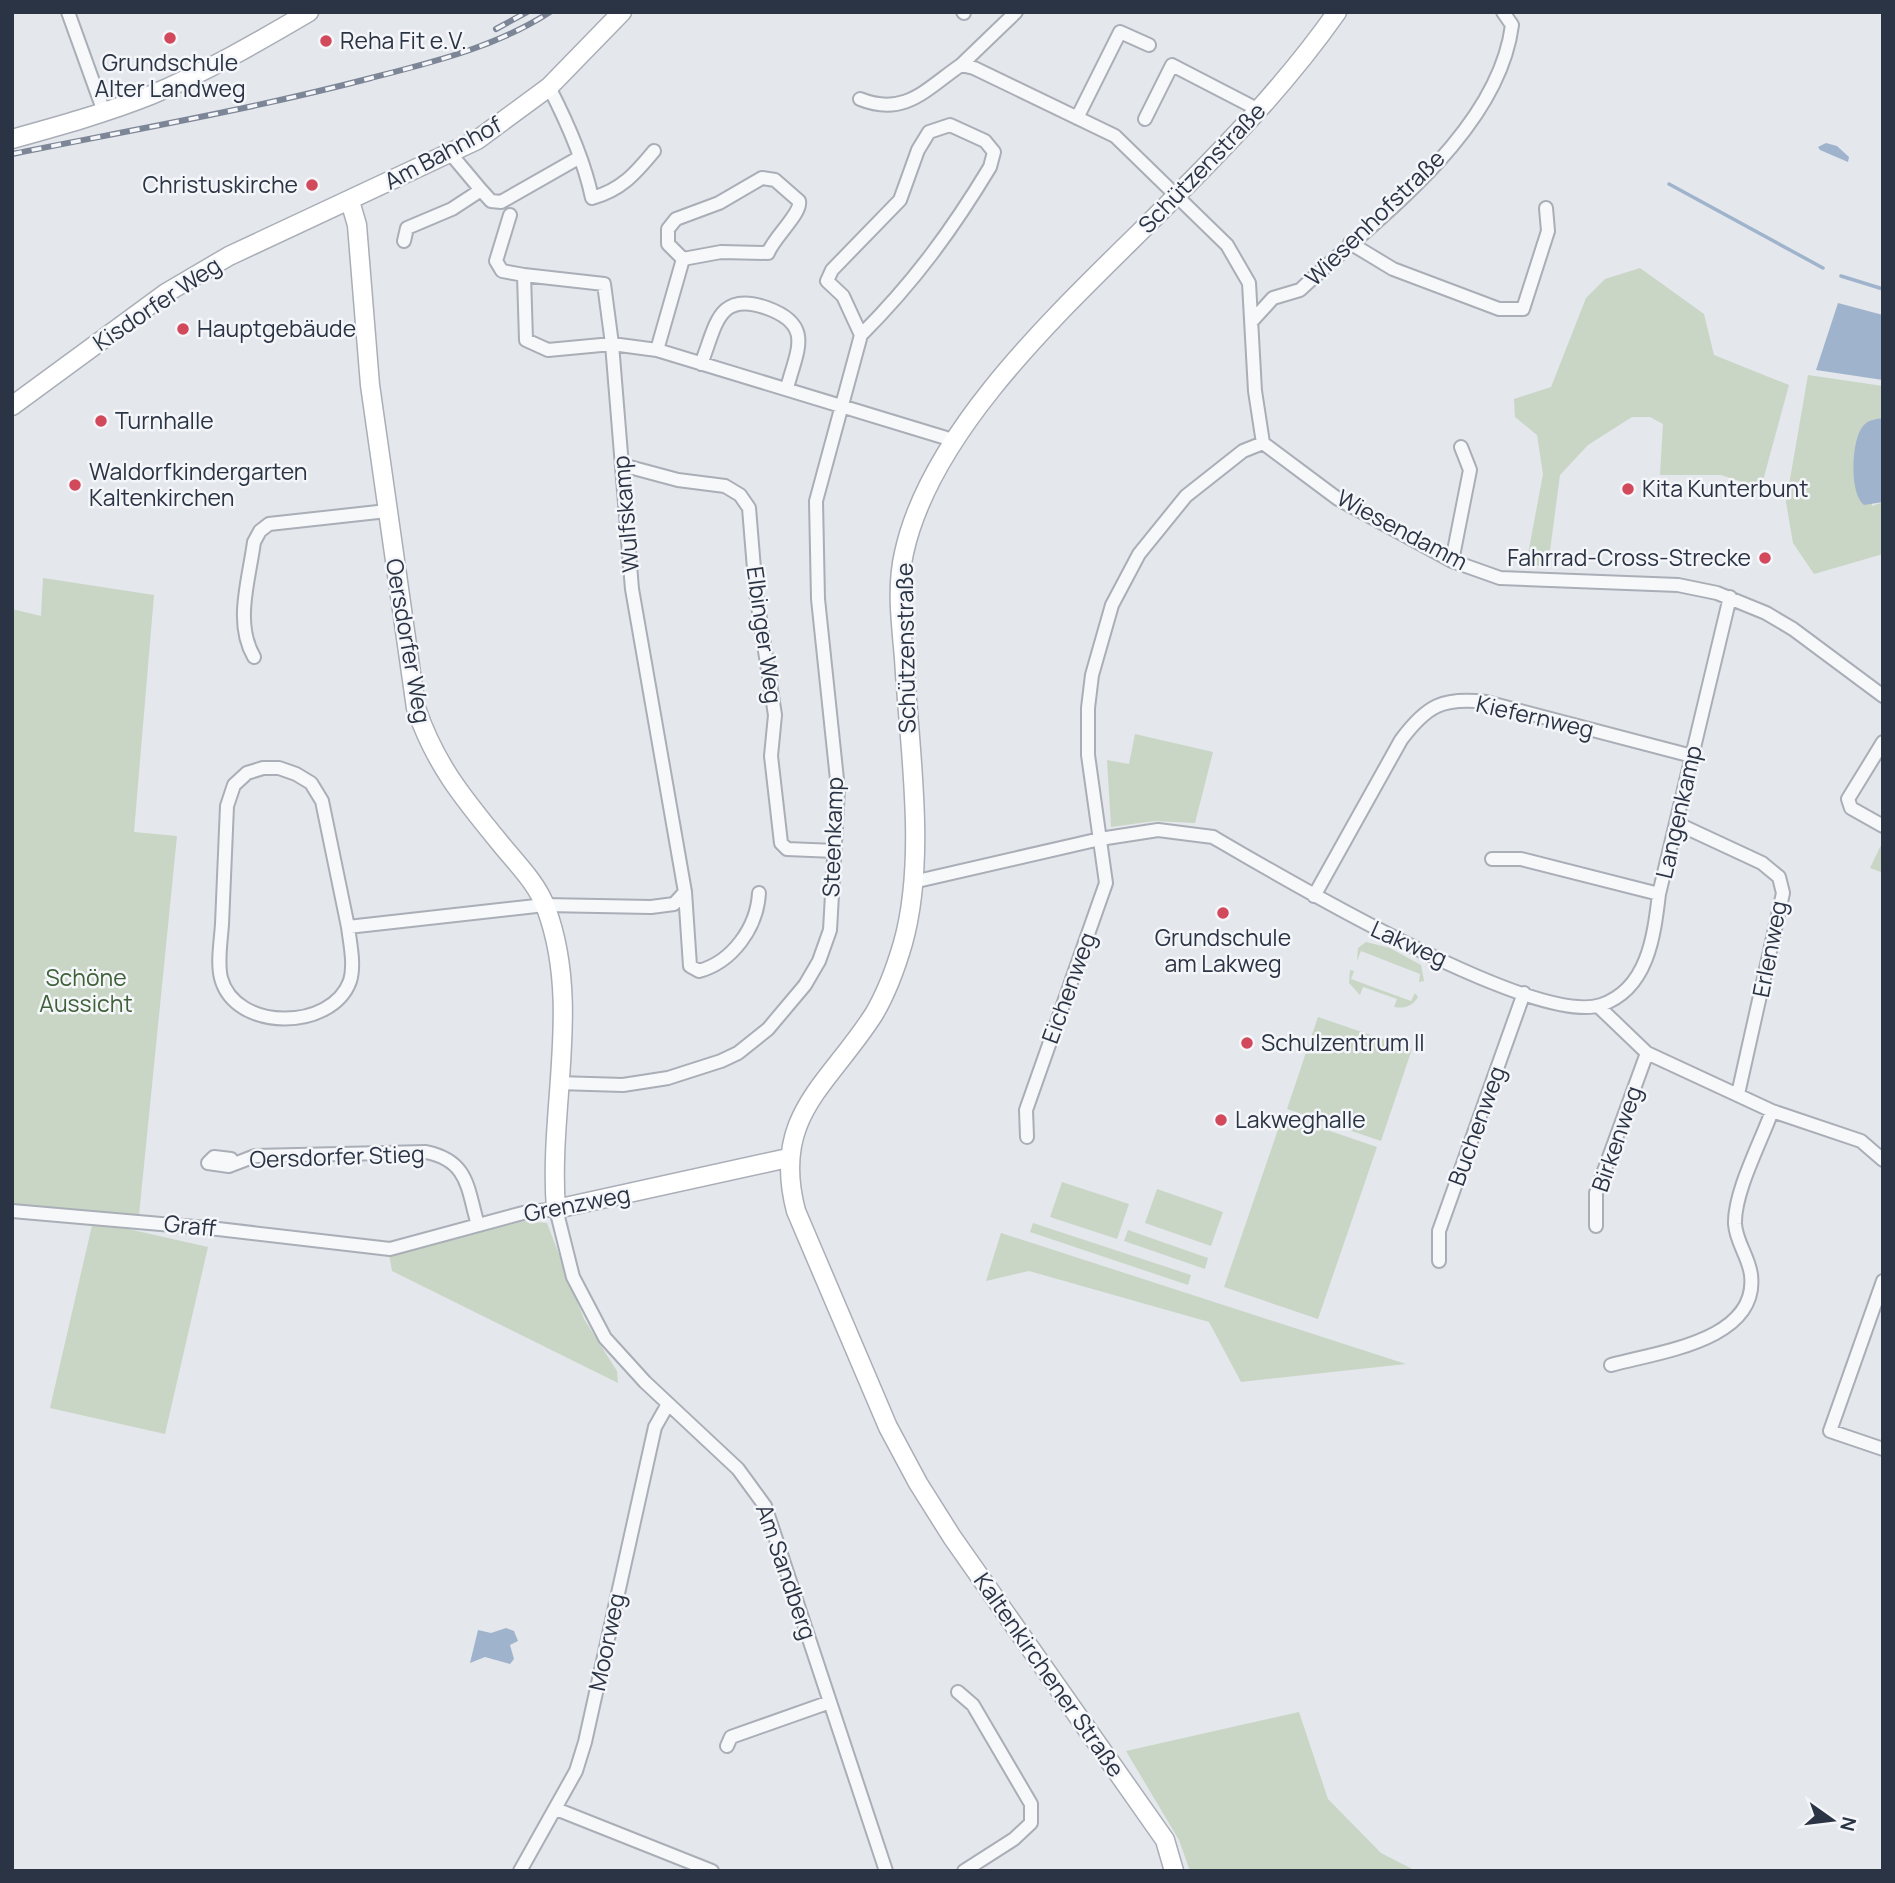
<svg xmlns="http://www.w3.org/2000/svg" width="1895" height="1883" font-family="Manrope,sans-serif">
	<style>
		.green { fill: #c9d6c5 }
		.water { fill: #9fb4cc }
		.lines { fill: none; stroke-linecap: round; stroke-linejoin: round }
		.stream { stroke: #9fb4cc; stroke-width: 3.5 }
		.street-casing { stroke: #a9aeb7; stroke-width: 16 }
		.secondary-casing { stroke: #a9aeb7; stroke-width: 21 }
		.street { stroke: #f7f8fa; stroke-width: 12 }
		.secondary { stroke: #fff; stroke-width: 18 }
		.rail-casing { stroke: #7d8696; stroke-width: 6 }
		.rail { stroke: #f4f6f9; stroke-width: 3.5; stroke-dasharray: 10; stroke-linecap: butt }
		.poi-dot { fill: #d1495b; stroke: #f4f6f9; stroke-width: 2.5 }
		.labels { text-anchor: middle; stroke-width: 5; stroke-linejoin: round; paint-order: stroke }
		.poi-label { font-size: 23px; fill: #2b3445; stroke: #f4f6f9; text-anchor: start }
		.street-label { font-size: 23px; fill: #2b3445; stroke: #f4f6f9 }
		.park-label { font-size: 23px; fill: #3f6138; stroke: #f4f6f9 }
	</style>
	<rect width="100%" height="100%" fill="#e4e7ec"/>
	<!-- green -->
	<path class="green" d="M1640,268L1704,314L1714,355L1789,385L1761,488L1721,475H1660L1663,424L1650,417H1632L1588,445L1560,475L1548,566L1526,565L1543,474L1537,435L1515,417L1514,399L1551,387L1586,298L1605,279Z
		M1808,375L1883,386V418L1872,420V506L1883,502V554L1814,574L1793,543L1786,502Z
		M43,578L154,595L134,832L177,836L139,1215L12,1207V609L41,616Z
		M1135,734L1213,752L1195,823L1155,821L1111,827L1107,760L1129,764Z
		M1883,841V873L1870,868Z
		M1366,942L1390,948L1421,965L1424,981L1419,982L1420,974L1361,951L1357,961L1358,948Z
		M1350,970L1354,971L1351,979L1411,1001L1415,993L1418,997C1413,1006 1404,1009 1394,1007L1397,999L1363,987L1360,995L1349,983Z
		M1318,1017L1412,1049L1381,1141L1287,1109Z
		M1283,1115L1377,1147L1318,1319L1224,1287Z
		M1062,1182L1129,1204L1117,1239L1050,1217Z
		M1157,1189L1223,1212L1211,1246L1145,1223Z
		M93,1221L208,1247L165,1434L50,1408Z
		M525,1221L547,1223L584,1319L617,1371L618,1383L392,1271L389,1254Z
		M1033,1223L1191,1275L1188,1285L1030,1232Z
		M1128,1230L1208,1258L1205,1269L1124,1241Z
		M1001,1233L1406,1364L1241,1382L1209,1322L1029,1271L986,1281Z
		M1299,1712L1328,1799L1381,1853L1416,1871H1190L1179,1840L1126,1751Z"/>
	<!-- water -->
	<path class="water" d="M1826,143L1837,146L1849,157L1848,162L1820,150L1818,147Z
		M1838,303L1883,315V380L1816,370Z
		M1883,418V502L1864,505C1849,494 1851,440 1863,426C1868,420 1875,419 1883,418Z
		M506,1628L514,1631L518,1641L510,1645L514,1659L510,1664L485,1657L470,1663L478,1630L491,1633Z"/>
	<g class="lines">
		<!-- stream -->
		<path class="stream" d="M1669,184L1823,268
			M1841,276L1883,289"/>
		<defs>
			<path id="street" d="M68,12L104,112
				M963,12L964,13
				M961,65L1016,12
				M549,87C567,122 584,159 592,198C621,190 635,174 654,151
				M860,99C905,117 926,89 961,65L974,68L1115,136L1227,245L1249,283L1255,391L1263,443L1338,499L1452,561L1500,578L1678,585L1717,593L1766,613L1793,629L1883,696
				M1077,118L1120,32L1149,45
				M1145,119L1172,65L1259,110
				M481,190L491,201L501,202L580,157
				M510,215L496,261L502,271L524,275
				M404,241L407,228L452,209L481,190L450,153
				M1350,243L1393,269L1499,309H1523L1548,231L1546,208
				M524,275L604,284L612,344L548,350L526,340Z
				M1252,321L1273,298L1300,290C1375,219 1498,134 1512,25L1503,12
				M657,350L683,259L721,252L768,253C774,237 802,213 799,201L775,180L762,178L719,203L676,219L668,229V244L683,259
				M701,364C716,327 717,290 767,308C814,325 797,350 787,388
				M622,465L678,480L725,486L740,495L749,508L756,593L775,715L771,756L781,843L787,849L835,851
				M1452,561L1470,470L1461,447
				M254,657C234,623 249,580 254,542L260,531L269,524L387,511
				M1883,742L1848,799L1851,808L1883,826
				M1676,823L1762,863L1779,877L1783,893L1738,1094
				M1492,859H1521L1659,894
				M913,882L1100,839L1158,830L1213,837C1278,875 1534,1027 1601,1005C1648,989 1654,936 1659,894L1730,597
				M685,892L690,966L699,971C732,962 757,928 759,893
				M1314,896L1401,740C1427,705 1443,697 1486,702L1692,756
				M348,927L322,801L311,783L296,774L279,768H263L247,773L234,785L227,806C225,845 224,885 222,924C221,941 217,962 221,978C235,1032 332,1031 350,981C355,965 350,943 348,927L545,905L651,907L674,904L685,892L632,589L612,344L657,350L956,441
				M1598,1006L1647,1053L1772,1111L1861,1141L1883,1160
				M558,1083L623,1085L668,1078L721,1061L738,1053L768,1029L805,985L819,961L830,930L838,789L818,599L816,501L861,335L843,296L827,281L832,270L900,200L918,150L929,132L950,125L985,141L994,152L990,167C952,230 914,282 861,335
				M1027,1137L1026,1110L1106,883L1088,755V708L1092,675L1112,605L1139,554L1186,496L1243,451L1263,443
				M233,1163L231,1159L214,1157L208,1163L229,1166L255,1156L426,1152C469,1161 467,1188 478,1225
				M12,1211L218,1229L390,1249L523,1213L556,1209L573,1277L605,1338L645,1382L738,1469L765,1506L886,1871
				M1596,1226V1193L1647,1053
				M1439,1261V1231L1524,993
				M1883,1281L1830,1431L1883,1449
				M1611,1365C1657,1352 1759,1341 1751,1275C1749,1257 1736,1242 1735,1224C1734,1192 1761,1142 1772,1111
				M958,1692L973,1705L1031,1804V1823L1014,1839L964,1871
				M727,1746L731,1737L830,1702
				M556,1809L712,1871
				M520,1871L576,1771L585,1742L655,1427L668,1404"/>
			<path id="secondary" d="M12,139C59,126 106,113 151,95C206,72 258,42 309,12
				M350,201L357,225L370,385L416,708C435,764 463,798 500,843C516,863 537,883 546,908C582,1004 548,1109 556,1209L788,1158
				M12,406L166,293L229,256L477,140L549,87L622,12
				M1174,1871L1165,1840L952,1537L918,1483L888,1427L796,1211C771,1116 828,1086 874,1014C887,992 896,967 903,943C927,857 909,747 904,658C901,623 896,587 904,553C933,419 1083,291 1176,196C1234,138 1290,79 1337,12"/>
		</defs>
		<!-- street casing -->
		<use href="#street" class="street-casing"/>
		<!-- secondary casing -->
		<use href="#secondary" class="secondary-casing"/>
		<!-- street -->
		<use href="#street" class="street"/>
		<!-- secondary -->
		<use href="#secondary" class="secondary"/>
		<defs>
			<path id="rail" d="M496,29L527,12
				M12,154C132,130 253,109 371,78C433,62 496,47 550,12"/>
		</defs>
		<!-- rail casing -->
		<use href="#rail" class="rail-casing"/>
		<!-- rail -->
		<use href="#rail" class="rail"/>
	</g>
	<!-- markers -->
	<g class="poi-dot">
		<circle cx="170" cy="38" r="7"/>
		<circle cx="326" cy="41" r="7"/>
		<circle cx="312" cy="185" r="7"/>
		<circle cx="183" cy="329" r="7"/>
		<circle cx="101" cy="421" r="7"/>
		<circle cx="75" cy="485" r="7"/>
		<circle cx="1628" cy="489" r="7"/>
		<circle cx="1765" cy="558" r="7"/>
		<circle cx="1223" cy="913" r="7"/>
		<circle cx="1247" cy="1043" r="7"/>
		<circle cx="1221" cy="1120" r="7"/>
	</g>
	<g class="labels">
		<!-- poi labels -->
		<g class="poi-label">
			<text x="340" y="49">Reha Fit e.V.</text>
			<text x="170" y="71" text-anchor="middle">Grundschule<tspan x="170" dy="26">Alter Landweg</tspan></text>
			<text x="298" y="193" text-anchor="end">Christuskirche</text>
			<text x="197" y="337">Hauptgebäude</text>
			<text x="115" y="429">Turnhalle</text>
			<text x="89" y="480">Waldorfkindergarten<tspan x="89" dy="26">Kaltenkirchen</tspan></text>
			<text x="1642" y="497">Kita Kunterbunt</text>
			<text x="1751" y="566" text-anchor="end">Fahrrad-Cross-Strecke</text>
			<text x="1223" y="946" text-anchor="middle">Grundschule<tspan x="1223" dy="26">am Lakweg</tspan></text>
			<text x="1261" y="1051">Schulzentrum II</text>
			<text x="1235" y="1128">Lakweghalle</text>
		</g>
		<!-- street labels -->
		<g class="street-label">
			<text transform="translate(443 153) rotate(-28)" y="8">Am Bahnhof</text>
			<text transform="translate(1202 168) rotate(-46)" y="8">Schützenstraße</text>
			<text transform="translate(1375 218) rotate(-44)" y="8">Wiesenhofstraße</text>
			<text transform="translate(157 304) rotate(-34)" y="8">Kisdorfer Weg</text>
			<text transform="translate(626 514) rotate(-95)" y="8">Wulfskamp</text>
			<text transform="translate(1402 530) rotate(28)" y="8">Wiesendamm</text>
			<text transform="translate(764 635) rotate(82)" y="8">Elbinger Weg</text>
			<text transform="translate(408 641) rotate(80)" y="8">Oersdorfer Weg</text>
			<text transform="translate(906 648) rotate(-91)" y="8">Schützenstraße</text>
			<text transform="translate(1535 717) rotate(13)" y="8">Kiefernweg</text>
			<text transform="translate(1679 812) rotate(-77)" y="8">Langenkamp</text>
			<text transform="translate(833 837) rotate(-88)" y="8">Steenkamp</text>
			<text transform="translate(1409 944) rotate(24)" y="8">Lakweg</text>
			<text transform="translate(1770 949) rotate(-79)" y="8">Erlenweg</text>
			<text transform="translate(1069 988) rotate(-70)" y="8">Eichenweg</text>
			<text transform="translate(1477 1126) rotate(-70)" y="8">Buchenweg</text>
			<text transform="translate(1617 1139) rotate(-71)" y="8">Birkenweg</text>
			<text transform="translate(337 1157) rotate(-2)" y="8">Oersdorfer Stieg</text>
			<text transform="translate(577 1204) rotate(-11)" y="8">Grenzweg</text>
			<text transform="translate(190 1226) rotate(6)" y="8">Graff</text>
			<text transform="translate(786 1572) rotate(71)" y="8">Am Sandberg</text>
			<text transform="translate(607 1642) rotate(-78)" y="8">Moorweg</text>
			<text transform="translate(1049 1675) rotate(55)" y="8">Kaltenkirchener Straße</text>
		</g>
		<!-- park labels -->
		<g class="park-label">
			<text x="86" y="986">Schöne<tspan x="86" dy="26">Aussicht</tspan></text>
		</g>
	</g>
	<!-- border -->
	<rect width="1895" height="1883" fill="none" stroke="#2b3445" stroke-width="28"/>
	<!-- north arrow -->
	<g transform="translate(1832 1820) rotate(104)" stroke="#f4f6f9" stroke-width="5" paint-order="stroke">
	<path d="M0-5L12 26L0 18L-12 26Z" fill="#2b3445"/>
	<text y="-10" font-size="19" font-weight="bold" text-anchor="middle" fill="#2b3445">N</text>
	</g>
</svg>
